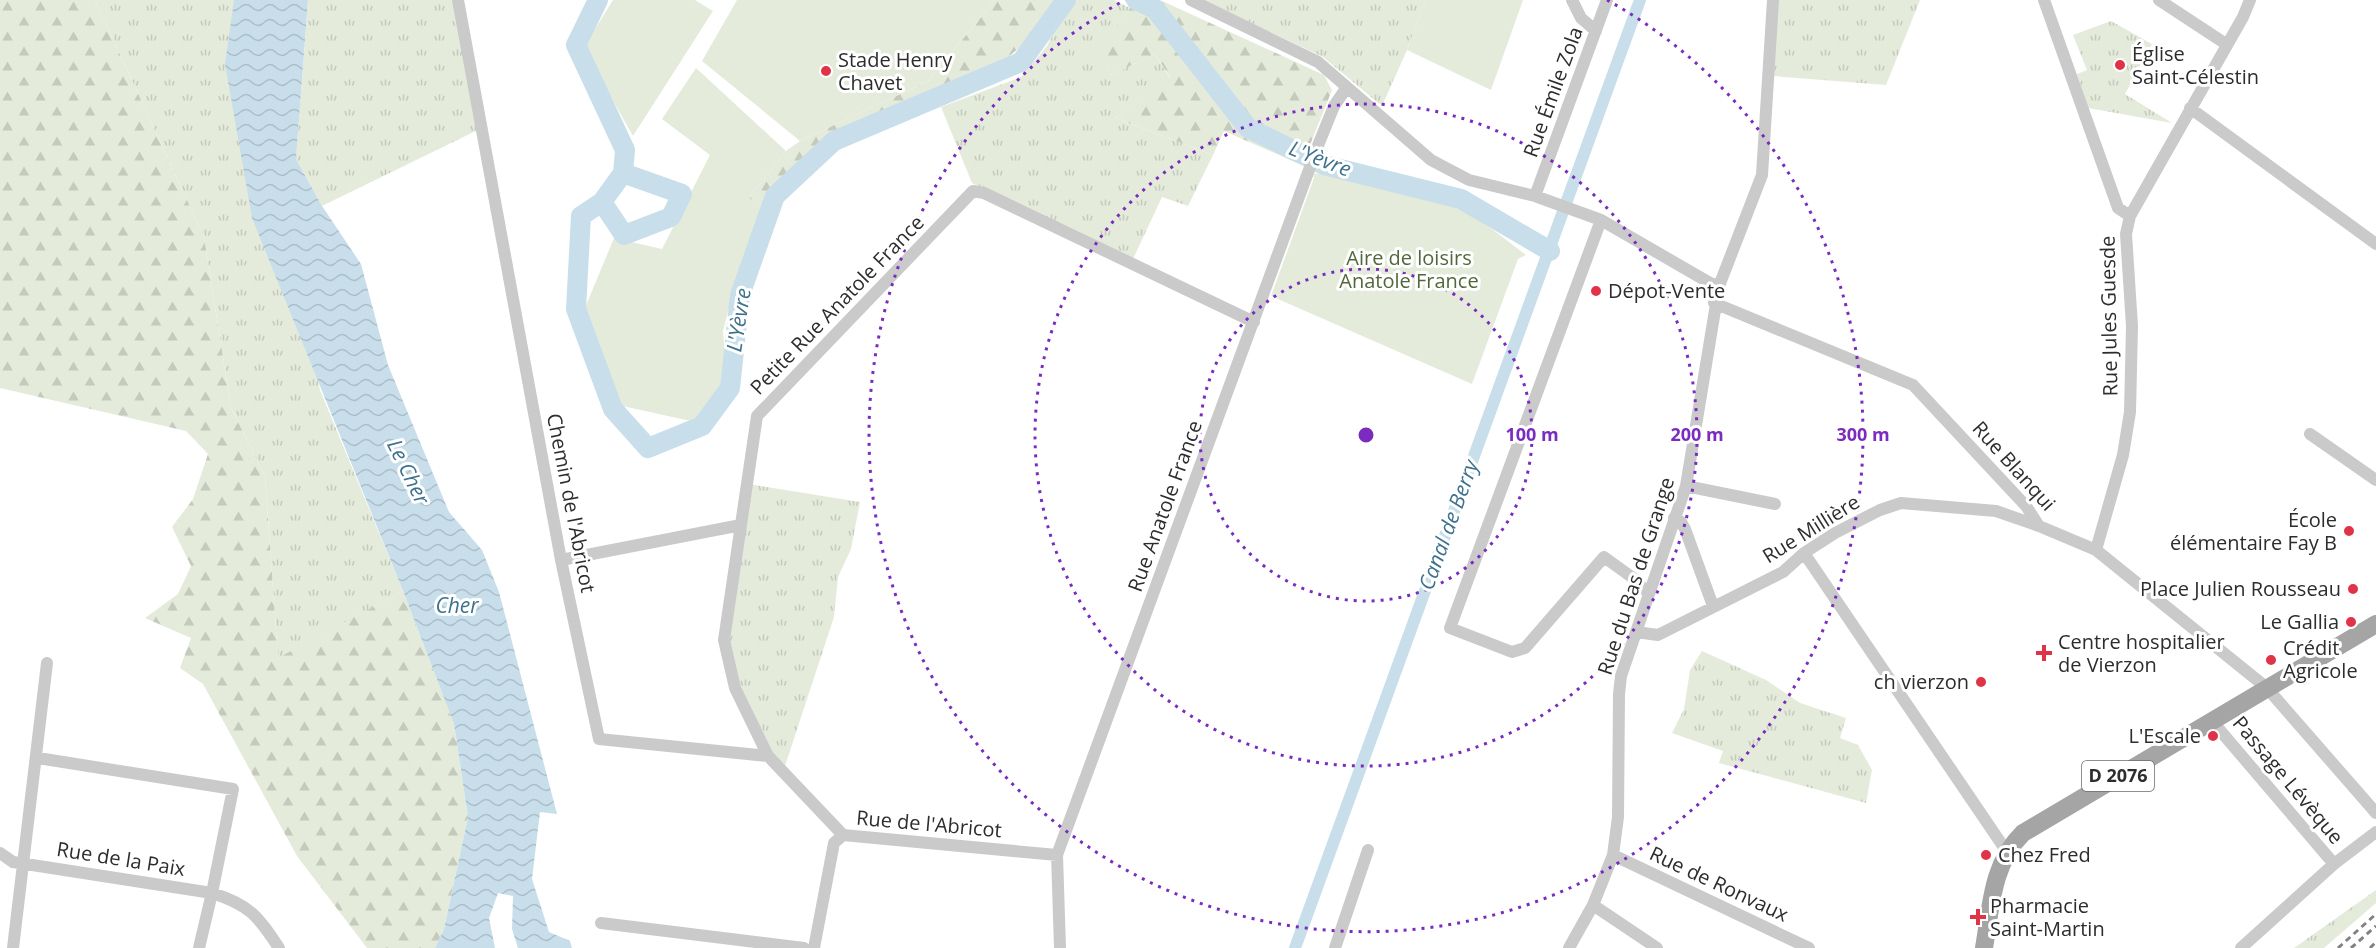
<svg xmlns="http://www.w3.org/2000/svg" width="2376" height="948" font-family="'Open Sans',sans-serif">
	<style>
		.grass { fill: url(#grass-tufts) }
		.forest { fill: url(#forest-firs) }
		.green { fill: #e4ebdb }
		.water { fill: url(#water-waves) }
		.lines { fill: none; stroke-linecap: round; stroke-linejoin: round }
		.canal { stroke: #c8deea; stroke-width: 12 }
		.river { stroke: #c8deea; stroke-width: 20 }
		.minor { stroke: #cacaca; stroke-width: 12 }
		.primary { stroke: #a5a5a5; stroke-width: 18 }
		.rail { stroke: #828282; stroke-width: 3; stroke-dasharray: 6 4.5; stroke-linecap: butt }
		.ring { fill: none; stroke: #7b2cbf; stroke-width: 3; stroke-dasharray: 3 6 }
		.poi-dot { fill: #e13347; stroke: #fff; stroke-width: 2 }
		.labels { text-anchor: middle; stroke-width: 6; stroke-linejoin: round; paint-order: stroke }
		.shield { fill: #fff; stroke: #6c6c6c; stroke-width: 1.5 }
		.shield-label { font-size: 18px; font-weight: bold; fill: #2d2d2d }
		.poi-label { font-size: 20px; fill: #2d2d2d; stroke: #fff; text-anchor: start }
		.street-label { font-size: 20px; fill: #2d2d2d; stroke: #fff }
		.park-label { font-size: 20px; fill: #52683c; stroke: #fff }
		.water-label { font-size: 21px; font-style: italic; fill: #3e718d; stroke: #fff }
		.centre { fill: #7b2cbf; stroke: #fff; stroke-width: 3 }
		.ring-label { font-size: 18px; text-anchor: middle; font-weight: bold; fill: #7b2cbf; stroke: #fff; stroke-width: 6; stroke-linejoin: round; paint-order: stroke }
	</style>
	<defs>
		<pattern id="grass-tufts" width="24" height="20" patternUnits="userSpaceOnUse" patternTransform="scale(1.5)"><rect width="24" height="20" fill="#e4ebdb"/><path d="M3 7l-1-3M5 7V3M7 7l1-3M15 17l-1-3M17 17v-4M19 17l1-3" fill="none" stroke="#c4cabc"/></pattern>
		<pattern id="forest-firs" width="22" height="20" patternUnits="userSpaceOnUse" patternTransform="scale(1.5)"><rect width="22" height="20" fill="#e4ebdb"/><path d="M5 1l3.5 6h-7zM16 11l3.5 6h-7z" fill="#c4cabc"/></pattern>
		<pattern id="water-waves" width="16" height="10" patternUnits="userSpaceOnUse" patternTransform="scale(1.5)"><rect width="16" height="10" fill="#c8deea"/><path d="M0 5q4-4 8 0t8 0" fill="none" stroke="#acbfc9"/></pattern>
	</defs>
	<rect width="100%" height="100%" fill="#fff"/>
	<!-- grass -->
	<path class="grass" d="M95,0H234L320,390L403,591L278,659L265,476L231,408L204,237Z
		M308,0H460L486,126L322,206L296,159Z
		M1077,0H1114L1130,8L1099,51L1111,75L1155,54L1170,78L1115,118L1213,155L1188,206L1162,197L1133,259L972,183L941,107L1021,77L1047,46L1069,4Z
		M1203,0H1425L1407,50L1382,106L1323,57Z
		M1778,0H1920L1886,85L1773,76Z
		M2111,21L2152,44L2125,94L2172,123L2088,108L2077,74L2087,70L2073,35Z
		M748,484L860,502L851,549L838,577L834,617L784,769L772,759L737,688L727,640Z
		M1702,651L1766,680L1800,703L1846,718L1840,738L1858,745L1872,770L1866,803L1719,763L1723,751L1672,733L1684,709L1690,670Z
		M2376,890V903L2324,948H2294Z"/>
	<!-- forest -->
	<path class="forest" d="M0,0H95L204,237L231,408L265,476L278,658L403,591L454,724L468,817L444,929L435,948H367L297,856L203,684L180,668L191,638L145,618L178,594L191,566L172,527L193,499L208,454L186,431L0,388Z
		M995,0H1062L1033,36L1001,63L828,139L781,179L762,208L749,198L786,151L800,141L928,81Z
		M1160,0L1324,75L1332,90L1302,165L1224,131L1213,155L1115,118L1170,77L1155,54L1111,75L1098,51L1130,8Z"/>
	<!-- green -->
	<path class="green" d="M613,0H695L713,11L633,136L583,48Z
		M737,0H995L928,81L800,141L702,61Z
		M1425,0H1523L1491,90L1407,50Z
		M696,68L786,151L749,198L762,208L733,292L723,331L727,377L695,422L618,405L582,315L614,238L662,249L710,155L662,119Z
		M1313,173L1435,192L1488,226L1526,255L1518,259L1472,384L1271,296L1314,178Z"/>
	<!-- water -->
	<path class="water" d="M234,0H308L296,159L322,206L361,264L388,365L449,512L482,550L499,592L557,814L540,812L532,879L549,932L570,941L572,948H518L512,929L513,896L498,893L489,918L495,948H435L444,929L468,817L454,724L403,591L252,218L225,64Z"/>
	<g class="lines">
		<!-- canal -->
		<path class="canal" d="M1295,948L1640,0"/>
		<!-- river -->
		<path class="river" d="M598,0L576,45L625,150L623,173L602,202L581,216L576,309L613,409L648,448L702,426L730,388L740,295L775,196L834,141L1021,62L1066,0
			M1136,0L1155,9L1248,128L1324,165L1461,199L1550,251
			M602,202L624,235L671,217L682,194L623,173"/>
		<!-- minor -->
		<path class="minor" d="M458,0L561,560L599,739L768,756L843,835
			M1191,0L1318,62L1431,160L1469,180L1535,196L1601,220L1710,283L1719,286
			M1572,0L1581,18L1596,31
			M2044,0L2118,208L2130,216
			M2159,0L2226,44
			M2190,108L2376,244
			M1535,196L1607,0
			M1601,220L1450,628L1512,652L1525,648L1604,557L1633,578L1648,593
			M1714,303L1913,385L2026,506L2039,526L2096,550L2267,688L2376,813
			M2310,434L2376,480
			M1686,486L1775,504
			M1674,518L1681,522L1685,529L1713,606
			M2096,550L2123,455L2130,412L2132,326L2126,234L2130,216L2243,17L2250,0
			M1804,553L2007,852
			M561,560L741,525
			M1636,632L1658,635L1783,572L1804,553L1835,533L1880,510L1901,503L1996,511L2039,526
			M2212,721L2334,864
			M768,756L735,688L724,640L757,416L973,191L984,193L1254,322
			M38,758L233,789L212,893L199,948
			M0,853L13,862L212,893C250,905 258,916 279,948
			M1613,855L1809,948
			M1593,905L1657,948
			M601,923L804,948
			M13,948L47,663
			M814,948L834,843L843,835L1057,855
			M1060,948L1057,855L1317,148L1334,106L1347,87
			M1335,948L1368,850
			M1569,948L1593,905L1613,855L1618,817L1619,694L1621,676L1686,486L1719,286L1762,175L1773,0
			M2241,948L2334,864L2376,832"/>
		<!-- primary -->
		<path class="primary" d="M1984,948C1991,907 1992,863 2023,833L2376,624"/>
		<!-- rail -->
		<path class="rail" d="M2338,948L2376,914
			M2351,948L2376,926
			M2370,948L2376,942"/>
	</g>
	<!-- distance rings -->
	<g class="ring">
		<circle cx="1366" cy="435" r="166"/>
		<circle cx="1366" cy="435" r="331"/>
		<path d="M1607 0A497 497 0 1 1 1125 0"/>
	</g>
	<!-- markers -->
	<g class="poi-dot">
		<circle cx="2120" cy="65" r="6"/>
		<circle cx="826" cy="71" r="6"/>
		<circle cx="1596" cy="291" r="6"/>
		<circle cx="2349" cy="531" r="6"/>
		<circle cx="2353" cy="589" r="6"/>
		<circle cx="2351" cy="622" r="6"/>
		<path d="M2041 644h6v6h6v6h-6v6h-6v-6h-6v-6h6z"/>
		<circle cx="2271" cy="660" r="6"/>
		<circle cx="1981" cy="682" r="6"/>
		<circle cx="2213" cy="736" r="6"/>
		<circle cx="1986" cy="855" r="6"/>
		<path d="M1975 908h6v6h6v6h-6v6h-6v-6h-6v-6h6z"/>
	</g>
	<g class="labels">
		<!-- shield labels -->
		<rect class="shield" x="2082" y="761" width="72" height="30" rx="4.5"/>
		<g class="shield-label">
			<text x="2118" y="782">D 2076</text>
		</g>
		<!-- poi labels -->
		<g class="poi-label">
			<text x="2132" y="61">Église<tspan x="2132" dy="23">Saint-Célestin</tspan></text>
			<text x="838" y="67">Stade Henry<tspan x="838" dy="23">Chavet</tspan></text>
			<text x="1608" y="298">Dépot-Vente</text>
			<text x="2337" y="527" text-anchor="end">École<tspan x="2337" dy="23">élémentaire Fay B</tspan></text>
			<text x="2341" y="596" text-anchor="end">Place Julien Rousseau</text>
			<text x="2339" y="629" text-anchor="end">Le Gallia</text>
			<text x="2058" y="649">Centre hospitalier<tspan x="2058" dy="23">de Vierzon</tspan></text>
			<text x="2283" y="655">Crédit<tspan x="2283" dy="23">Agricole</tspan></text>
			<text x="1969" y="689" text-anchor="end">ch vierzon</text>
			<text x="2201" y="743" text-anchor="end">L'Escale</text>
			<text x="1998" y="862">Chez Fred</text>
			<text x="1990" y="913">Pharmacie<tspan x="1990" dy="23">Saint-Martin</tspan></text>
		</g>
		<!-- street labels -->
		<g class="street-label">
			<text transform="translate(1553 92) rotate(-70)" y="7">Rue Émile Zola</text>
			<text transform="translate(837 305) rotate(-46)" y="7">Petite Rue Anatole France</text>
			<text transform="translate(2109 316) rotate(-91)" y="7">Rue Jules Guesde</text>
			<text transform="translate(2014 466) rotate(48)" y="7">Rue Blanqui</text>
			<text transform="translate(571 503) rotate(79)" y="7">Chemin de l'Abricot</text>
			<text transform="translate(1165 506) rotate(-70)" y="7">Rue Anatole France</text>
			<text transform="translate(1811 529) rotate(-32)" y="7">Rue Millière</text>
			<text transform="translate(1636 576) rotate(-72)" y="7">Rue du Bas de Grange</text>
			<text transform="translate(2288 780) rotate(50)" y="7">Passage Lévèque</text>
			<text transform="translate(929 824) rotate(5)" y="7">Rue de l'Abricot</text>
			<text transform="translate(121 859) rotate(9)" y="7">Rue de la Paix</text>
			<text transform="translate(1719 884) rotate(25)" y="7">Rue de Ronvaux</text>
		</g>
		<!-- park labels -->
		<g class="park-label">
			<text x="1409" y="265">Aire de loisirs<tspan x="1409" dy="23">Anatole France</tspan></text>
		</g>
		<!-- water labels -->
		<g class="water-label">
			<text transform="translate(1320 159) rotate(21)" y="7">L'Yèvre</text>
			<text transform="translate(739 320) rotate(-81)" y="7">L'Yèvre</text>
			<text transform="translate(408 472) rotate(64)" y="7">Le Cher</text>
			<text transform="translate(1449 525) rotate(-70)" y="7">Canal de Berry</text>
			<text x="457" y="613">Cher</text>
		</g>
	</g>
	<circle cx="1366" cy="435" r="9" class="centre"/>
	<g class="ring-label">
		<text x="1532" y="441">100 m</text>
		<text x="1697" y="441">200 m</text>
		<text x="1863" y="441">300 m</text>
	</g>
</svg>
